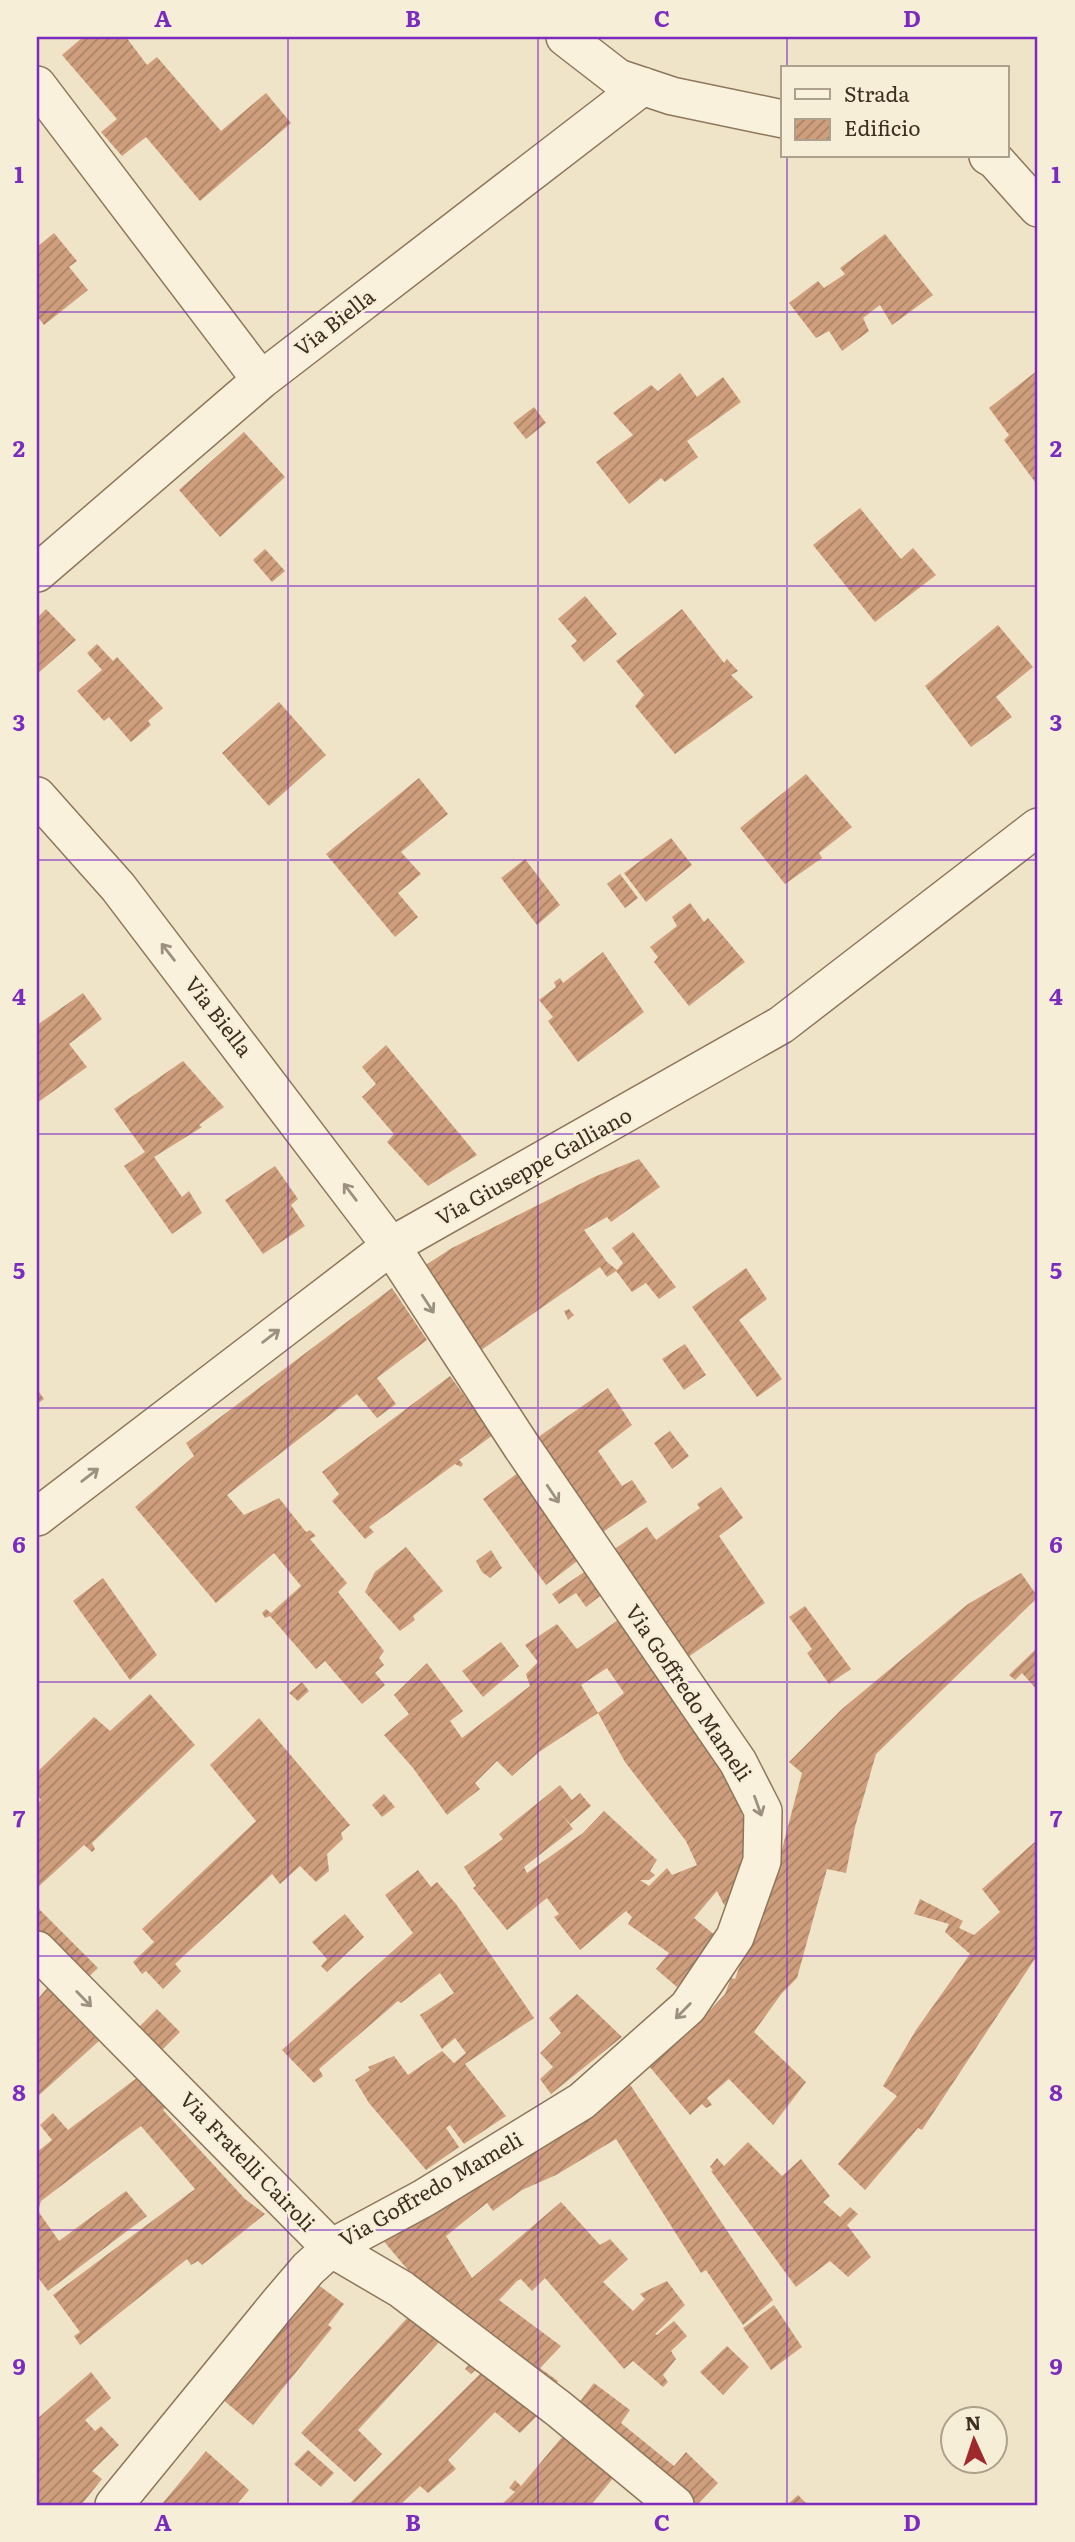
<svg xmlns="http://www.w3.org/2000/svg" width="1075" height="2542" font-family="Literata,serif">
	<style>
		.building { fill: url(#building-hatch); fill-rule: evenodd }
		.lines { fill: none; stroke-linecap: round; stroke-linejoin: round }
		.street-casing { stroke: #8d765c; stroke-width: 40 }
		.street { stroke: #faf1dc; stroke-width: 37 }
		.oneway { stroke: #9c907e }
		.grid { fill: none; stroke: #7b2cbf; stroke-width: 2; stroke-opacity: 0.55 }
		.labels { text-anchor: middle; stroke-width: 5; stroke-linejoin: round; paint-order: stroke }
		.street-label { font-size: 21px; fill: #3d2e20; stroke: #f7eed8 }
		.neatline { fill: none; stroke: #7b2cbf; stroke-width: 2.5 }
		.grid-label { font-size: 23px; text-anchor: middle; font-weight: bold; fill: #7b2cbf }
	</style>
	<defs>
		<pattern id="building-hatch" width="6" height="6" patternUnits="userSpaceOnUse" patternTransform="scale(1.75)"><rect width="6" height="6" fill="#cf9f7d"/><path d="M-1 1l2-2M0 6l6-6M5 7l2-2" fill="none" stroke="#a98266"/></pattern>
	</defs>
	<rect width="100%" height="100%" fill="#f0e4c8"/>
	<!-- building -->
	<path class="building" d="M83,37H126L147,65L157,57L221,131L266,93L291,123L200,201L146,137L122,156L101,132L117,119L62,55Z
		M54,233L77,261L69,267L88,290L44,325L37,316V247Z
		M885,234L933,295L892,325L880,305L863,318L869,331L842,351L829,331L816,338L789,303L818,281L824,288L845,274L840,268Z
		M1038,370V486L1004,440L1009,435L989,408Z
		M680,373L697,397L723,377L741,402L687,441L698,457L665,482L661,478L629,504L596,462L633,435L613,413L651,385L658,391Z
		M534,407L546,423L526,439L513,423Z
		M244,432L285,477L220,537L179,490Z
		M860,508L901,559L913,548L936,575L875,622L813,545Z
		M265,549L285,571L272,582L253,560Z
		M585,596L617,634L584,662L571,646L577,641L558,619Z
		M46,609L76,640L37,674V618Z
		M682,609L724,663L727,659L738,671L731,675L753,697L675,754L635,706L644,695L616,661Z
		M998,625L1033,667L996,697L1012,717L971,747L925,686Z
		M97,644L113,661L117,657L163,708L148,721L151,725L131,742L109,717L104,721L77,691L102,670L87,653Z
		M279,702L326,755L269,806L222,753Z
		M806,774L852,827L819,853L822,858L785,884L740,828Z
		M419,778L448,814L401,852L421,874L398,893L418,917L395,937L326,854Z
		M671,838L692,865L646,902L624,873Z
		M525,859L560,905L537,925L501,878Z
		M620,874L638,898L625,908L607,884Z
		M690,903L704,922L708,918L745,962L689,1006L654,962L658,957L650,947L677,926L672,917Z
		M603,952L644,1012L578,1062L548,1021L553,1017L539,1000L556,987L554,982L560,978L563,983Z
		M83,993L102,1019L69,1044L87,1067L37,1103V1025Z
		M386,1045L477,1155L428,1186L387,1142L394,1134L362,1097L376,1084L362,1067Z
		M183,1061L224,1107L199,1125L202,1127L154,1157L182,1197L189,1191L202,1213L172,1234L124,1166L145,1152L114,1109Z
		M639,1159L660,1187L611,1222L607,1217L584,1230L607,1262L617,1270L623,1263L612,1248L633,1232L676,1287L659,1299L646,1283L632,1292L616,1271L607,1277L600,1267L477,1353L421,1268L452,1248L594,1177Z
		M275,1166L298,1199L291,1205L305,1226L263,1254L225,1200Z
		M746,1268L767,1299L739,1320L782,1379L757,1397L692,1307Z
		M392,1288L427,1340L377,1378L396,1404L377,1418L357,1394L227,1495L244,1515L279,1498L306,1532L310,1530L316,1536L310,1539L347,1583L338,1592L384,1651L379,1658L384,1665L375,1673L385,1685L362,1704L325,1661L316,1669L270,1616L265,1618L262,1613L266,1609L271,1613L301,1586L274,1553L216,1603L135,1507L194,1456L186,1443Z
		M569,1309L574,1315L568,1320L564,1311Z
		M685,1344L706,1375L684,1390L662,1359Z
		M450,1376L493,1435L459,1460L463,1464L461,1467L455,1464L369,1527L374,1532L365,1539L332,1501L339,1494L322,1472Z
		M608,1388L632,1425L598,1451L622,1486L632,1480L647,1502L600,1534L534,1440Z
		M37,1389L44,1399L37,1404Z
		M670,1431L689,1456L672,1469L654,1443Z
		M519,1472L580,1559L546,1585L483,1499Z
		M721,1487L743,1518L719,1536L765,1603L684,1660L610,1552L647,1527L656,1540L700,1508L697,1504Z
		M406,1547L443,1591L413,1616L415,1620L400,1631L365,1592L375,1572Z
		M491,1550L502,1568L490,1578L482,1572L476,1561Z
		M587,1570L604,1593L586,1607L576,1593L559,1604L552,1594Z
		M1021,1573L1038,1597L876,1754L855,1827L846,1873L827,1869L797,1978L782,1993L754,2032L806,2082L773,2125L729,2079L707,2098L712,2105L706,2108L702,2104L690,2115L649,2066L693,2029L725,1994L731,1978L735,1979L780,1857L802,1773L789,1762L842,1709L968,1604Z
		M103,1578L157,1655L130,1680L73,1601Z
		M805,1606L851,1669L829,1684L807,1653L812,1649L789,1617Z
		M621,1618L725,1777L741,1810L748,1834L740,1871L727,1905H724L717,1891L694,1918L716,1936L677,1987L656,1969L669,1953L628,1924L632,1917L626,1911L580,1950L554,1917L559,1914L547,1898L507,1930L473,1888L476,1886L464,1867L503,1839L499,1834L560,1785L572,1800L580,1793L591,1806L570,1824L560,1812L573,1829L524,1867L527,1873L583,1833L604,1811L657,1860L650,1871L655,1875L649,1880H640L649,1886L667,1868L672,1875L697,1865L686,1841L625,1762L598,1713L539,1752L512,1776L497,1761L475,1783L480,1789L447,1815L413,1768L384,1735L409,1714L394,1695L427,1663L463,1711L450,1721L462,1738L530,1686L526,1674L538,1662L525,1645L557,1624L577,1649ZM607,1668L624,1693L598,1713L581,1685Z
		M501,1642L519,1666L483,1697L462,1671Z
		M1038,1647V1691L1022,1673L1015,1680L1009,1675Z
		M302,1682L309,1691L298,1701L289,1693Z
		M150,1694L195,1745L92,1843L95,1849L92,1852L84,1845L37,1888V1804L41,1800L37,1794V1772L94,1717L110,1731Z
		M259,1718L350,1825L341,1833L343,1839L327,1854L329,1871L316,1882L300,1866L280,1884L272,1874L175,1964L181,1971L163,1989L146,1971L142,1974L133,1962L154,1942L142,1929L256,1821L210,1765Z
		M384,1794L395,1807L382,1817L372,1805Z
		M1038,1839V1954L922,2130L918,2128L865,2190L838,2164L897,2096L883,2086L916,2030L970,1954L945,1932L949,1924L914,1914L920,1899L963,1921L959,1928L974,1935L1000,1912L982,1889Z
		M418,1870L431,1887L437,1882L456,1904L534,2018L465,2064L506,2116L464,2144L450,2125L446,2128L459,2147L426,2170L369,2103L355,2080L370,2070L368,2067L394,2056L408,2075L442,2051L454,2063L466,2053L455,2038L442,2049L420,2015L454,1993L440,1973L401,2003L398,2001L319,2069L323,2076L314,2083L282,2050L413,1933L385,1895Z
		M37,1907L98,1968L83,1982L37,1937Z
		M345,1914L364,1937L327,1972L321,1966L327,1959L312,1942Z
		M47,1988L99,2041L37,2097V2000Z
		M577,1994L622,2037L551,2094L540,2079L553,2067L540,2053L561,2033L549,2018Z
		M157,2009L180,2032L158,2054L133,2033Z
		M138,2077L166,2107L163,2110L245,2199L265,2214L202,2265L198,2261L191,2265L187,2259L80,2345L74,2336L80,2332L53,2295L195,2189L141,2126L119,2142L41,2201L38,2211L59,2241L126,2191L147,2216L48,2291L37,2276V2152L52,2140L40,2125L53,2113L68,2130Z
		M627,2080L773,2300L743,2325L706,2270L701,2273L616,2139L556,2175L522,2190L493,2211L487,2203L446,2236L472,2278L561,2202L600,2245L610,2239L628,2259L603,2282L633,2311L645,2299L640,2294L667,2281L685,2305L655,2334L657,2335L674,2321L687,2336L671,2351L676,2359L663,2375L668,2382L663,2387L633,2361L624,2369L545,2278L532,2291L521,2279L517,2281L499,2300L561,2346L540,2368L558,2381L553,2388L424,2289L381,2238Z
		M748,2142L782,2176L801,2159L830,2196L823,2202L840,2217L850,2207L858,2214L847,2225L871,2257L848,2277L830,2261L796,2287L711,2171L713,2170L710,2167L717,2158L724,2166Z
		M317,2284L344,2304L328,2325L332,2328L253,2425L222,2399Z
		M774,2305L802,2347L771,2370L743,2328Z
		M410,2315L442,2339L358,2430L382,2454L355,2482L301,2433Z
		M727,2346L749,2367L723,2395L700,2372Z
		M471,2362L478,2368L471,2374L465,2369Z
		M483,2371L537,2416L520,2433L495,2412L448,2460L456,2469L428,2493L420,2486L400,2505H348Z
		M91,2372L111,2398L85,2420L95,2431L101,2426L119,2445L92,2471L102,2479L81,2505H37V2419Z
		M594,2383L630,2410L621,2423L674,2466L686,2452L718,2483L697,2505L666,2475L575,2408Z
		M563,2436L614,2477L591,2505H501L515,2492L509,2488L515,2480L521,2486Z
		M308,2450L334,2473L321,2487L294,2464Z
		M206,2451L249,2490L236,2505H161Z
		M798,2495L808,2505H787Z"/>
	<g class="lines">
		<defs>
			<path id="street" d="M565,37L618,78L672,96L783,119
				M37,85L261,380
				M988,156L995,160L1038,208
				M37,573L261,380L643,86
				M37,796L118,887L391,1246L522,1447L738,1762L763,1811L762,1861L735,1937L688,2007L582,2101L424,2198L331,2248L308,2269L279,2303L114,2505
				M37,1517L391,1246L781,1025L1038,827
				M37,1950L331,2248L401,2289L559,2409L675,2505"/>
		</defs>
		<!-- street casing -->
		<use href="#street" class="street-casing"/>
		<!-- street -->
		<use href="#street" class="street"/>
	</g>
	<!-- one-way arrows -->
	<defs><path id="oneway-shaft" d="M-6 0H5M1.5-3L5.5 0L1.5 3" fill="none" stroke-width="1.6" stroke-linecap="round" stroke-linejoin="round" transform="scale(1.75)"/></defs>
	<g class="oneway">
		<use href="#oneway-shaft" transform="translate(168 952) rotate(-128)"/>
		<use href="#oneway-shaft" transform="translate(350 1192) rotate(-127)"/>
		<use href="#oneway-shaft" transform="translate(428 1304) rotate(57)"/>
		<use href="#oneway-shaft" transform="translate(271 1336) rotate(-37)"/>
		<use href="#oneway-shaft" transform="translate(90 1475) rotate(-38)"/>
		<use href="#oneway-shaft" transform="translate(553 1494) rotate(56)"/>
		<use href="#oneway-shaft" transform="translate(758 1806) rotate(70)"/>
		<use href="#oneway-shaft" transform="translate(84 1999) rotate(46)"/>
		<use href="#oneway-shaft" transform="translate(683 2011) rotate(134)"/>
	</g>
	<!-- grid -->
	<path class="grid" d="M288,37V2505M538,37V2505M787,37V68M787,156V2505M37,312H1038M37,586H1038M37,860H1038M37,1134H1038M37,1408H1038M37,1682H1038M37,1956H1038M37,2230H1038"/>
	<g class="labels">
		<!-- street labels -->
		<g class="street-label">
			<text transform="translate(335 323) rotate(-38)" y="7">Via Biella</text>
			<text transform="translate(218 1017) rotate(52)" y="7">Via Biella</text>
			<text transform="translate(534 1167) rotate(-29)" y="7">Via Giuseppe Galliano</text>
			<text transform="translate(688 1693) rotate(56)" y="7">Via Goffredo Mameli</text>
			<text transform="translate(247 2162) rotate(46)" y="7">Via Fratelli Cairoli</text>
			<text transform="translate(431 2190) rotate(-30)" y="7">Via Goffredo Mameli</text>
		</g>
	</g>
	<!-- border -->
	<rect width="1075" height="2542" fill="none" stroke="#f7eed8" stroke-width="77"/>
	<!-- legend -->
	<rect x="781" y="66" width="228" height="91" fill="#f7eed8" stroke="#ada18e" stroke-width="2"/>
	<rect x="795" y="89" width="35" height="10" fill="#faf1dc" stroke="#ada18e" stroke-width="2"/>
	<text x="844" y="102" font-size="21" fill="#3d2e20">Strada</text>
	<rect x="795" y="119" width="35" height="21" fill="url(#building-hatch)" stroke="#ada18e" stroke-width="2"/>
	<text x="844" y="136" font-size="21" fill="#3d2e20">Edificio</text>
	<!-- north arrow -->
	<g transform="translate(974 2440) rotate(357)"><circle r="33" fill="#f7eed8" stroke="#ada18e" stroke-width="2"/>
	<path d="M0-5L12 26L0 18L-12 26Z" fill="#9e2a2b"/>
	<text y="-10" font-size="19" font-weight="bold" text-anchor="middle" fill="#3d2e20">N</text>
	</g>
	<rect x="38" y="38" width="998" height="2466" class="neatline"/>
	<g class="grid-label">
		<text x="163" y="27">A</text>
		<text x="413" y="27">B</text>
		<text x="662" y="27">C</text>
		<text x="912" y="27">D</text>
		<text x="19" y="183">1</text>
		<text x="1056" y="183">1</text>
		<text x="19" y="457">2</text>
		<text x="1056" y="457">2</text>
		<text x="19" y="731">3</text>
		<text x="1056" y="731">3</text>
		<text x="19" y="1005">4</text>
		<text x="1056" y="1005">4</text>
		<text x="19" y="1279">5</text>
		<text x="1056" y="1279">5</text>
		<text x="19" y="1553">6</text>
		<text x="1056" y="1553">6</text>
		<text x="19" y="1827">7</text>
		<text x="1056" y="1827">7</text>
		<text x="19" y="2101">8</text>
		<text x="1056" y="2101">8</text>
		<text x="19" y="2375">9</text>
		<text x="1056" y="2375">9</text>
		<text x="163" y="2531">A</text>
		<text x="413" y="2531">B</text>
		<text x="662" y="2531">C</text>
		<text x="912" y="2531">D</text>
	</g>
</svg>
